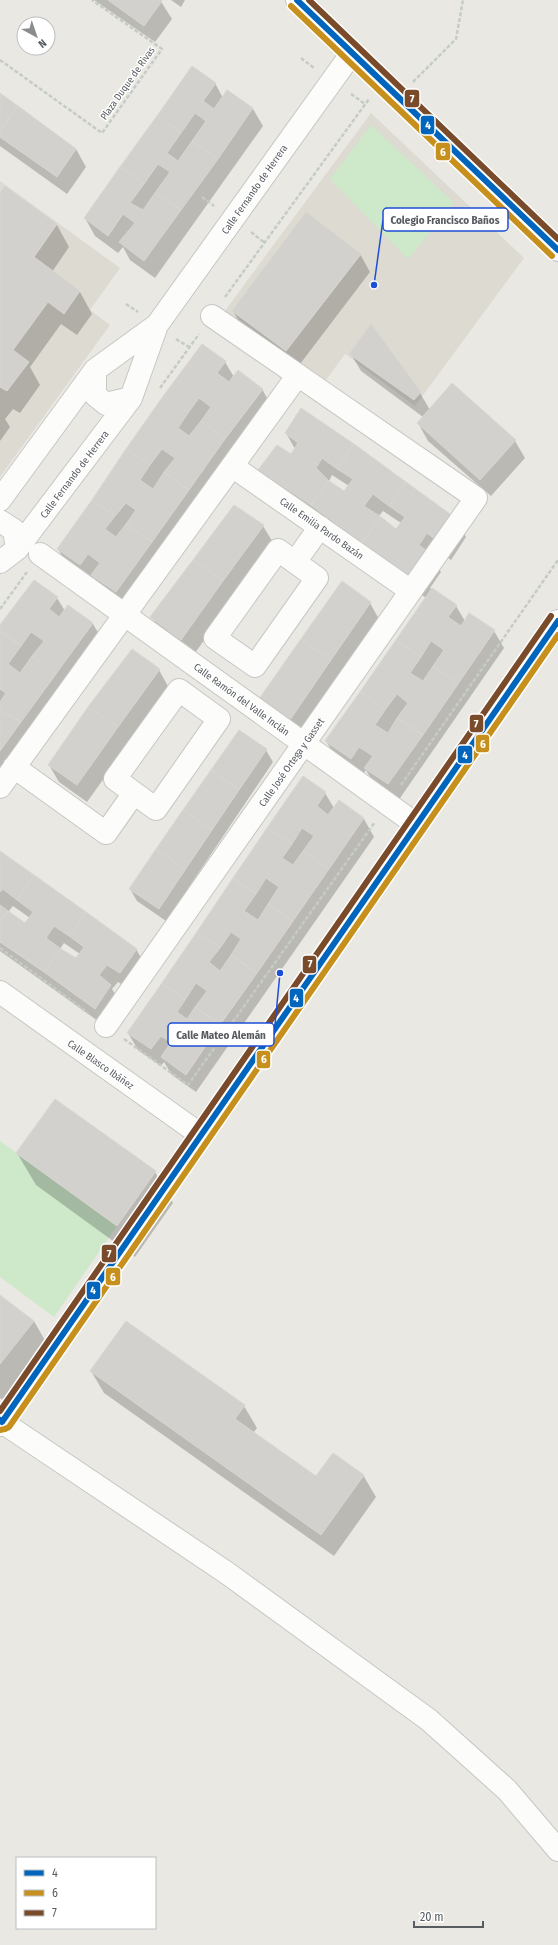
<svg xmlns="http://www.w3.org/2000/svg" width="558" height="1945" font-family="'Fira Sans Condensed',sans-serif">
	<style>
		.education { fill: #dcdad1 }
		.green { fill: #cee8ca }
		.shadow { fill: #0003; fill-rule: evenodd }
		.building { fill: #d2d1cd; stroke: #d9d6d1 }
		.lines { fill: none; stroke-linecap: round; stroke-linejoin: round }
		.street-casing { stroke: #c6c6c4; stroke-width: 24 }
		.secondary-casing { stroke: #c7c7c7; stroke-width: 24 }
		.path { stroke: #c5ccc8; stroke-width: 2.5; stroke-dasharray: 4 2; stroke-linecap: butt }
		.street { stroke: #fcfcfb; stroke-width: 22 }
		.secondary { stroke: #fcfcfb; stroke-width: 22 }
		.bus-1-casing { stroke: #fff; stroke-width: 9 }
		.bus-2-casing { stroke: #fff; stroke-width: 9 }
		.bus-3-casing { stroke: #fff; stroke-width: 9 }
		.bus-1 { stroke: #0065bd; stroke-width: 6 }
		.bus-2 { stroke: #c7901d; stroke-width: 6 }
		.bus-3 { stroke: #7a4b2a; stroke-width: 6 }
		.labels { text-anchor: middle; stroke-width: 3; stroke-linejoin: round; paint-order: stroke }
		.street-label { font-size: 10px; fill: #575c61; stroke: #fff }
		.leader { fill: none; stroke: #1d4ed8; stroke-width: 1.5 }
		.callout-dot { fill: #1d4ed8; stroke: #fff; stroke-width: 1.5 }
		.callout { fill: #fff; stroke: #1d4ed8; stroke-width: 1.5 }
		.callout-label { font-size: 11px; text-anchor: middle; font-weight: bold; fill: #575c61 }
		.line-badge { stroke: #fff; stroke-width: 1.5 }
		.badge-label { font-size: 11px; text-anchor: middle; font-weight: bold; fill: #fff }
	</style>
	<rect width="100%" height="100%" fill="#eae8e2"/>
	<!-- education -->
	<path class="education" d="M371,113L524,258L415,406L345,354L323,384L224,312Z
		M0,181L120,268L90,310L110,325L0,477Z"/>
	<!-- green -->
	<path class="green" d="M371,125L454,203L408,259L330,179Z
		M0,1141L117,1226L54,1317L0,1277Z"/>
	<!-- shadow -->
	<path class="shadow" d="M94,0H160L172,19L155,42Z
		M171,0H185L181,7Z
		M215,83L223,98L228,91L253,109L263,126L155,278L130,260L123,247L118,253L95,236L85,218Z
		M0,94L76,149L86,167L67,194L0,146Z
		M5,188L57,225L69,247L52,272L80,292L92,314L77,335L61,324L30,367L40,385L20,413L13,409L5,419L10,427L0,441V194Z
		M360,254L370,272L297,368L243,328L233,311Z
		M202,345L225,362L234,377L262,389L272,407L126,609L103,592L94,577L90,582L68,566L58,549Z
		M351,354L420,393L430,410L515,441L525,458L491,496L428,441L418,423L423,417L361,371Z
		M286,433L456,519L466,537L451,560L437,550L432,558L441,572L430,588L456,606L465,621L494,631L504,648L398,801L375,786L366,770L361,776L337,759L326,741L426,598L322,523L270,488L259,470L291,455L295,449ZM332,475L349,486L344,493L329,481ZM383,511L401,523L396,530L378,517Z
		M234,506L263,526L274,544L192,657L162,635L152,617Z
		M57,598L65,611L93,624L103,641L0,783V628Z
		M370,603L380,621L300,737L260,699Z
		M159,670L169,688L87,802L59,782L49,765Z
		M266,750L273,762L166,921L137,901L130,889Z
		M303,777L325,793L334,808L339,801L364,819L374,837L196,1092L172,1075L164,1062L161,1066L138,1050L128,1033Z
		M0,852L136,949L146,967L131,990L118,982L112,989L121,1004L105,1026L0,951ZM13,906L30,918L26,924L8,912ZM64,943L80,954L76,960L60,949Z
		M17,1153L155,1172L173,1203L135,1257L36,1185Z
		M0,1296L34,1321L52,1353L10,1405L0,1398Z
		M91,1371L244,1406L257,1428L253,1433L316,1478L363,1475L376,1497L334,1556L104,1393Z"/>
	<!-- building -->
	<path class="building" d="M108,0H161L162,1L144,26Z
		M192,66L216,83L203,101L214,109L227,90L253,108L218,159L192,141L206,121L195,113L181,133L157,116Z
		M0,93L18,106L0,131Z
		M18,106L76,149L57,177L0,137V131Z
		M157,116L181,133L167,153L178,161L192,141L218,159L181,210L155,193L170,172L158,164L144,184L120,167Z
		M120,167L144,184L130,203L143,210L155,193L181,210L144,261L119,242L135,223L123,214L108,236L84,218Z
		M5,186L57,224L34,257L80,291L64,314L48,302L13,350L29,362L7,391L0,387V193Z
		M306,212L361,254L286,351L232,311Z
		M371,324L421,392L414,400L349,354Z
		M202,344L226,361L217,373L229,382L238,370L263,389L225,439L201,421L211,407L199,398L188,413L164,395Z
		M452,383L516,440L480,480L417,423Z
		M164,395L188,413L178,428L189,436L201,421L225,439L189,490L164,472L175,458L162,449L150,465L126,449Z
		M301,408L354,444L337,469L322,458L316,468L329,481L311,505L258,470L277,445L291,454L298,443L285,433Z
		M354,444L406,482L389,506L373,494L364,506L381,517L362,543L311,505L329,481L344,491L353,479L337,469Z
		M126,449L150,465L140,480L153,489L164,472L189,490L152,542L126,524L136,510L126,503L115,516L92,500Z
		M406,482L457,519L440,543L427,533L419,545L431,554L414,580L362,543L381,517L396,529L405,517L389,506Z
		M92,500L115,516L105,529L116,537L126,524L152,542L116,592L91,575L100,563L88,554L80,565L57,549Z
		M234,505L264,525L223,581L193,560Z
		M193,560L223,581L181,640L150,617Z
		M34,580L58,597L49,609L59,617L68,605L93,623L56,674L32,656L44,641L31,632L21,646L0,631V625Z
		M342,581L371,602L331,660L301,639Z
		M432,588L457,605L448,617L461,626L469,613L495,630L458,684L433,666L444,650L431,641L421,657L396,640Z
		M0,631L21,646L8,664L20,673L32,656L56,674L21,722L0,710V702L6,693L0,689Z
		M301,639L331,660L290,720L259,699Z
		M396,640L421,657L410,673L423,681L433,666L458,684L423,735L397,718L408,703L397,694L385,710L360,692Z
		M132,649L160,669L118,727L88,707Z
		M360,692L385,710L375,725L388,733L397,718L423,735L388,784L364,768L373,756L359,747L351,759L325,741Z
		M88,707L118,727L77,785L48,765Z
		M0,710L21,722L0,751Z
		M239,730L267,749L239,790L211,770Z
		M211,770L239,790L212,830L183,810Z
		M303,776L326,792L317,806L328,815L339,800L364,818L329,869L303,851L314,836L302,828L292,844L267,828Z
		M183,810L212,830L185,870L156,849Z
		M267,828L292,844L282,858L293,865L303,851L329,869L293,921L268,904L279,887L266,878L256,894L233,878Z
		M156,849L185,870L159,909L129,889Z
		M0,851L34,875L17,900L3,889L0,892Z
		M34,875L86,912L69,936L54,926L46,938L61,949L44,972L0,942V922L8,911L25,923L33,912L17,900Z
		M233,878L256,894L244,911L258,920L268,904L293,921L257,973L231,955L241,939L231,932L220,948L197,932Z
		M0,905L8,911L0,922Z
		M86,912L137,949L120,973L107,965L99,975L111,985L95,1009L44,972L61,949L76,958L84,947L69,936Z
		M197,932L220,948L209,962L220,971L231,955L257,973L220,1025L195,1007L207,991L196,983L185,1000L162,983Z
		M162,983L185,1000L177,1012L187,1019L195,1007L220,1025L186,1075L161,1057L171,1042L161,1036L151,1049L127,1033Z
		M55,1099L156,1171L117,1226L16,1153Z
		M0,1295L34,1321L0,1364Z
		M126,1321L245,1405L235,1419L316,1476L333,1453L364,1475L321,1535L90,1371Z"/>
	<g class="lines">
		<defs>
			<path id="street" d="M95,370V395L106,404L131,398
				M232,466L411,591
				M0,500L95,370L157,325
				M0,521L14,530L17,549
				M278,550L317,578L255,666L215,638Z
				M40,554L417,825
				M0,562L17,549L131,398L157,325L352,53
				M295,562L320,527
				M179,690L219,719L156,809L115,779Z
				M14,767L106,833L134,793
				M0,787L298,375
				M0,992L201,1135
				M106,1026L476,498L212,316
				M0,1425L2,1422L227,1573L429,1720L507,1790L558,1850"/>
			<path id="secondary" d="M297,0L558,250
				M0,1420L2,1422L558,621"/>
		</defs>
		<!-- street casing -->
		<use href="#street" class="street-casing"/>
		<!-- secondary casing -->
		<use href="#secondary" class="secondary-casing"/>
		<!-- path -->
		<path class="path" d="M301,58L314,68
			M0,60L102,133L162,49L92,0
			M413,82L456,39L463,0
			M351,94L365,104
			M202,197L214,206
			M251,232L265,243
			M225,297L369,99
			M126,304L138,312
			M176,339L189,347
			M160,388L199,334
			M0,609L27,572
			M401,785L558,560
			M0,948L88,1013
			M124,1039L188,1085L375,822"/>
		<!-- street -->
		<use href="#street" class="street"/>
		<!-- secondary -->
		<use href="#secondary" class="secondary"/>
		<defs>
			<path id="bus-1" d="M297,0L558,250
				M0,1420L2,1422L558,621"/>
			<path id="bus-2" d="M291,6L552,256
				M0,1430L5,1429L9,1427L558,635"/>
			<path id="bus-3" d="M309,0L558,239
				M0,1411L551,616"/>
		</defs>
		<!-- bus-1 casing -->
		<use href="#bus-1" class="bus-1-casing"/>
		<!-- bus-2 casing -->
		<use href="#bus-2" class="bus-2-casing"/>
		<!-- bus-3 casing -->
		<use href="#bus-3" class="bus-3-casing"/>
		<!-- bus-1 -->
		<use href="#bus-1" class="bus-1"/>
		<!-- bus-2 -->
		<use href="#bus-2" class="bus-2"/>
		<!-- bus-3 -->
		<use href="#bus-3" class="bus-3"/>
	</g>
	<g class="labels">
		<!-- street labels -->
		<g class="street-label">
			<text transform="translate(127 83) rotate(-55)" y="4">Plaza Duque de Rivas</text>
			<text transform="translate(254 189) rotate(-55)" y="4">Calle Fernando de Herrera</text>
			<text transform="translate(74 474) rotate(-53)" y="4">Calle Fernando de Herrera</text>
			<text transform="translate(322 528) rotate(35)" y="4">Calle Emilia Pardo Bazán</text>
			<text transform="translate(242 699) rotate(36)" y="4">Calle Ramón del Valle Inclán</text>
			<text transform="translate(291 762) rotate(-55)" y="4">Calle José Ortega y Gasset</text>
			<text transform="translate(101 1064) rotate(35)" y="4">Calle Blasco Ibáñez</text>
		</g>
	</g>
	<!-- callouts -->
	<path class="leader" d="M374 285L383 220M280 973L274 1035"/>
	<g class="callout-dot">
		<circle cx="374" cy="285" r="4"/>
		<circle cx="280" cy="973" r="4"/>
	</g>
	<g class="callout">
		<rect x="383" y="208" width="125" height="23" rx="4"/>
		<rect x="168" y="1023" width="106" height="23" rx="4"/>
	</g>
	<g class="callout-label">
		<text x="445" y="224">Colegio Francisco Baños</text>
		<text x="221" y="1039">Calle Mateo Alemán</text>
	</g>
	<g class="line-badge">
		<rect x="404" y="89" width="16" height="19" rx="4" fill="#7a4b2a"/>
		<rect x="420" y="115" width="15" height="20" rx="4" fill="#0065bd"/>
		<rect x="435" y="142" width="16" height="19" rx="4" fill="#c7901d"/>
		<rect x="469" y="714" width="15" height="19" rx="4" fill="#7a4b2a"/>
		<rect x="475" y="734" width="15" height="19" rx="4" fill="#c7901d"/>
		<rect x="457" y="745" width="16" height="19" rx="4" fill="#0065bd"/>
		<rect x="302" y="955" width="15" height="19" rx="4" fill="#7a4b2a"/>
		<rect x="289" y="988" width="15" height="20" rx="4" fill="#0065bd"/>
		<rect x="256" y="1050" width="15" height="19" rx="4" fill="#c7901d"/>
		<rect x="101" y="1244" width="16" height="19" rx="4" fill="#7a4b2a"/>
		<rect x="105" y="1267" width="16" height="19" rx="4" fill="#c7901d"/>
		<rect x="86" y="1281" width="15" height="19" rx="4" fill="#0065bd"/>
	</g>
	<g class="badge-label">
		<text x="412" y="103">7</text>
		<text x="428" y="129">4</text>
		<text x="443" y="156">6</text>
		<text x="476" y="728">7</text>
		<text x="483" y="748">6</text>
		<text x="465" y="759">4</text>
		<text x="310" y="968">7</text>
		<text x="296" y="1002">4</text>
		<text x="264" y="1063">6</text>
		<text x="109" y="1258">7</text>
		<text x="113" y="1281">6</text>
		<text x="93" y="1294">4</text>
	</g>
	<!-- legend -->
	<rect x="16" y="1857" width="140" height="72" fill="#ffffff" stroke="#bcbec0"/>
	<rect x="24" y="1870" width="20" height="6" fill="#0065bd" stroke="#bcbec0"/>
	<text x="52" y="1877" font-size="12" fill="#575c61">4</text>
	<rect x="24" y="1890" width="20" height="6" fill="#c7901d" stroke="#bcbec0"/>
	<text x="52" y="1897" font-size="12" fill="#575c61">6</text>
	<rect x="24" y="1910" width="20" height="6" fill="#7a4b2a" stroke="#bcbec0"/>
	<text x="52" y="1917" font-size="12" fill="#575c61">7</text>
	<!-- north arrow -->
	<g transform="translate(36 36) rotate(140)"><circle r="19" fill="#ffffff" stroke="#bcbec0"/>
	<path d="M0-3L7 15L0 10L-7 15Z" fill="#8a8d8e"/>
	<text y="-6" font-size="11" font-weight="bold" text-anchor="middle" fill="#575c61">N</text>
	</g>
	<!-- scale -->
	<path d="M414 1921v6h69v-6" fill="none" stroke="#575c61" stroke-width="2"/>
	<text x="420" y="1921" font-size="12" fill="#575c61" stroke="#ffffff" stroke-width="3" paint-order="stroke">20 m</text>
</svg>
